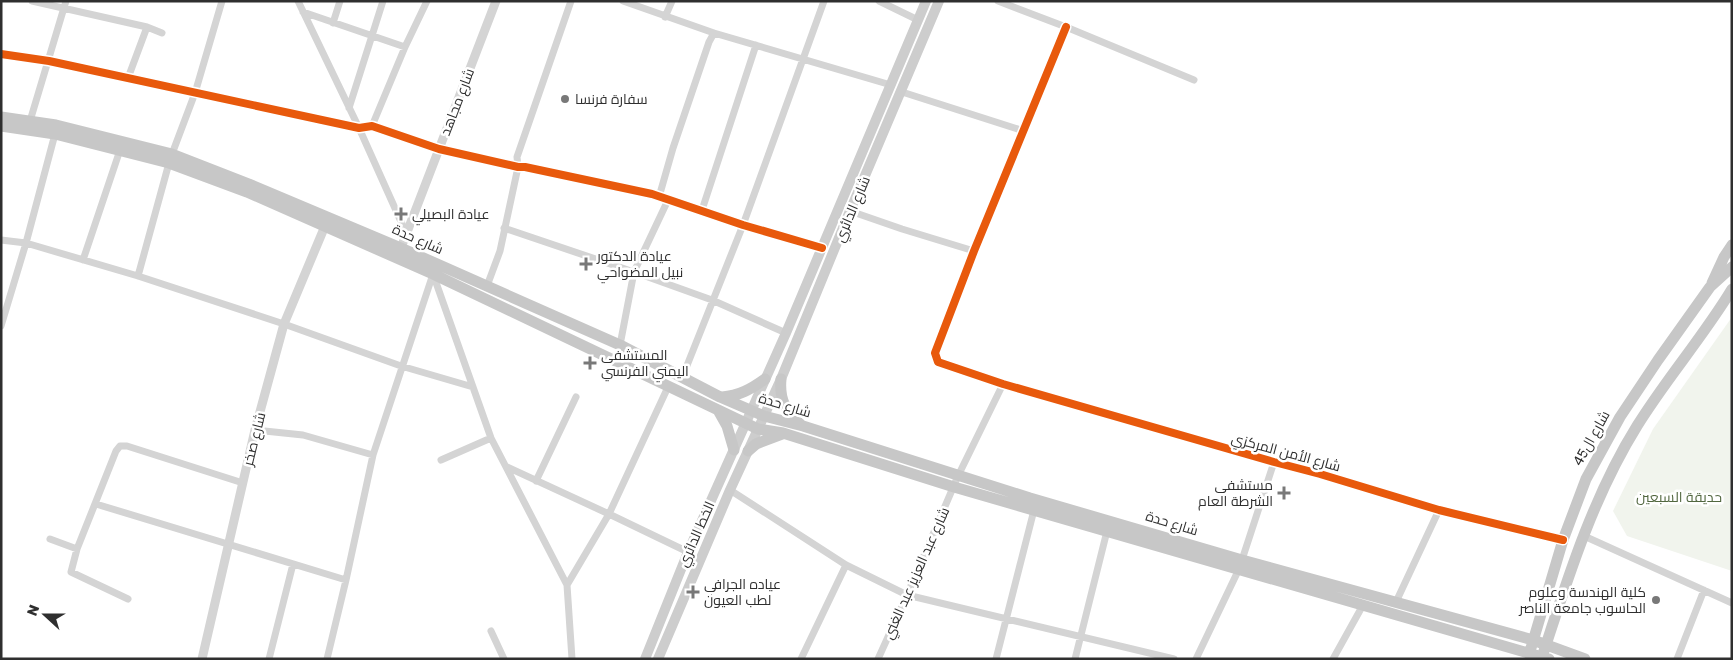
<svg xmlns="http://www.w3.org/2000/svg" width="1733" height="660" font-family="'Golos Text',Cairo,sans-serif">
	<style>
		.green { fill: #f1f4ed }
		.lines { fill: none; stroke-linecap: round; stroke-linejoin: round }
		.minor { stroke: #d4d4d4; stroke-width: 7 }
		.tertiary { stroke: #d4d4d4; stroke-width: 9 }
		.secondary { stroke: #cdcdcd; stroke-width: 10 }
		.primary { stroke: #c7c7c7; stroke-width: 11 }
		.cycleway-casing { stroke: #fff; stroke-width: 11 }
		.cycleway { stroke: #e8590c; stroke-width: 8 }
		.poi-dot { fill: #787878; stroke: #fff; stroke-width: 2 }
		.labels { text-anchor: middle; stroke-width: 5; stroke-linejoin: round; paint-order: stroke }
		.poi-label { font-size: 14px; fill: #2f2f2f; stroke: #fff; text-anchor: start }
		.street-label { font-size: 14px; fill: #2f2f2f; stroke: #fff }
		.park-label { font-size: 14px; fill: #526740; stroke: #fff }
	</style>
	<rect width="100%" height="100%" fill="#fff"/>
	<!-- green -->
	<path class="green" d="M1732,317V571L1627,536L1613,511L1653,429Z"/>
	<g class="lines">
		<!-- minor -->
		<path class="minor" d="M32,1L147,27L162,33
			M298,1L359,128L407,235
			M623,1L714,33L891,85
			M879,1L918,20
			M998,1L1066,27L1194,80
			M303,12L405,47
			M665,17L672,1
			M333,23L340,1
			M1066,27L974,251L935,353L938,362L1003,384L1274,462L1320,474L1439,510L1563,540
			M1,54L49,61L359,128L372,126L439,149L518,167H525L652,194L743,225L822,248
			M128,78L147,27
			M902,92L1024,131
			M349,108L383,1
			M30,121L66,1
			M372,126L405,47L427,1
			M172,154L195,93L222,1
			M659,197L673,148L709,42L714,33
			M702,210L756,45
			M850,211L902,229L974,251
			M504,228L634,272L712,300L786,333
			M1,240L26,243L138,276L284,324L401,366L473,387
			M83,260L120,150
			M433,274L491,438L567,585L572,659
			M138,276L169,163
			M487,286L500,251L518,167L517,157L571,1
			M1,326L26,243L55,134
			M620,345L634,272L668,200
			M682,378L743,225L824,1
			M255,430L303,435L373,455
			M441,460L491,438
			M507,467L609,514L688,552
			M536,481L576,397
			M730,490L846,565L907,595L1174,659
			M96,504L346,580
			M1584,536L1732,603
			M50,539L77,549
			M567,585L609,514L668,387
			M128,599L71,572L77,549L116,451L120,446H127L243,483
			M1396,602L1439,510
			M491,631L504,659
			M269,659L293,564
			M327,659L346,580L373,455L433,274
			M801,659L846,565
			M878,659L907,595L958,476L1003,384
			M996,659L1034,510
			M1075,659L1107,531
			M1196,659L1239,569L1274,462
			M1333,659L1363,605
			M1677,659L1704,590"/>
		<!-- tertiary -->
		<path class="tertiary" d="M399,253L496,1
			M202,659L255,430L284,324L325,226"/>
		<!-- secondary -->
		<path class="secondary" d="M645,659L688,552L786,333L926,1
			M658,659L730,490L781,379L850,211L939,1"/>
		<!-- primary -->
		<path class="primary" d="M1,117L56,125L172,154L249,184L401,248L620,345L720,397L764,416L803,426L1030,498L1242,560L1533,640L1585,659
			M1,126L55,134L169,163L247,192L433,274L758,429L783,433L954,487L1549,659
			M1712,283L1724,257L1732,245
			M781,379C779,401 786,410 801,425
			M722,397C739,396 751,389 765,379
			M718,410L727,426L734,450
			M748,451L756,444L782,434
			M1531,648L1563,540L1586,479L1620,417L1658,360L1710,287L1732,267
			M1544,651C1569,574 1594,495 1637,426C1666,379 1703,337 1732,289"/>
		<defs>
			<path id="cycleway" d="M1066,27L974,251L935,353L938,362L1003,384L1274,462L1320,474L1439,510L1563,540
				M1,54L49,61L359,128L372,126L439,149L518,167H525L652,194L743,225L822,248"/>
		</defs>
		<!-- cycleway casing -->
		<use href="#cycleway" class="cycleway-casing"/>
		<!-- cycleway -->
		<use href="#cycleway" class="cycleway"/>
	</g>
	<!-- markers -->
	<g class="poi-dot">
		<circle cx="565" cy="99" r="5"/>
		<path d="M398.5 206.5h5v5h5v5h-5v5h-5v-5h-5v-5h5z"/>
		<path d="M583.5 256.5h5v5h5v5h-5v5h-5v-5h-5v-5h5z"/>
		<path d="M587.5 355.5h5v5h5v5h-5v5h-5v-5h-5v-5h5z"/>
		<path d="M1281.5 485.5h5v5h5v5h-5v5h-5v-5h-5v-5h5z"/>
		<path d="M690.5 584.5h5v5h5v5h-5v5h-5v-5h-5v-5h5z"/>
		<circle cx="1656" cy="600" r="5"/>
	</g>
	<g class="labels">
		<!-- poi labels -->
		<g class="poi-label">
			<text x="575" y="104">سفارة فرنسا</text>
			<text x="412" y="219">عيادة البصيلي</text>
			<text x="597" y="261">عيادة الدكتور<tspan x="597" dy="16">نبيل المضواحي</tspan></text>
			<text x="601" y="360">المستشفى<tspan x="601" dy="16">اليمني الفرنسي</tspan></text>
			<text x="1273" y="490" text-anchor="end">مستشفى<tspan x="1273" dy="16">الشرطة العام</tspan></text>
			<text x="704" y="589">عياده الجرافي<tspan x="704" dy="16">لطب العيون</tspan></text>
			<text x="1646" y="597" text-anchor="end">كلية الهندسة وعلوم<tspan x="1646" dy="16">الحاسوب جامعة الناصر</tspan></text>
		</g>
		<!-- street labels -->
		<g class="street-label">
			<text transform="translate(457 102) rotate(-69)" y="5">شارع مجاهد</text>
			<text transform="translate(852 209) rotate(-67)" y="5">شارع الدائري</text>
			<text transform="translate(418 239) rotate(24)" y="5">شارع حدة</text>
			<text transform="translate(785 405) rotate(17)" y="5">شارع حدة</text>
			<text transform="translate(1591 438) rotate(-61)" y="5">شارع ال45</text>
			<text transform="translate(254 439) rotate(-76)" y="5">شارع صخر</text>
			<text transform="translate(1286 452) rotate(15)" y="5">شارع الأمن المركزي</text>
			<text transform="translate(1172 523) rotate(17)" y="5">شارع حدة</text>
			<text transform="translate(696 534) rotate(-66)" y="5">الخط الدائري</text>
			<text transform="translate(916 573) rotate(-66)" y="5">شارع عبد العزيز عبد الغني</text>
		</g>
		<!-- park labels -->
		<g class="park-label">
			<text x="1679" y="502">حديقة السبعين</text>
		</g>
	</g>
	<!-- border -->
	<rect width="1733" height="660" fill="none" stroke="#2f2f2f" stroke-width="5"/>
	<!-- north arrow -->
	<g transform="translate(45 615) rotate(291)" stroke="#ffffff" stroke-width="4" paint-order="stroke">
	<path d="M0-4L9 19L0 12L-9 19Z" fill="#2f2f2f"/>
	<text y="-8" font-size="14" font-weight="bold" text-anchor="middle" fill="#2f2f2f">N</text>
	</g>
</svg>
